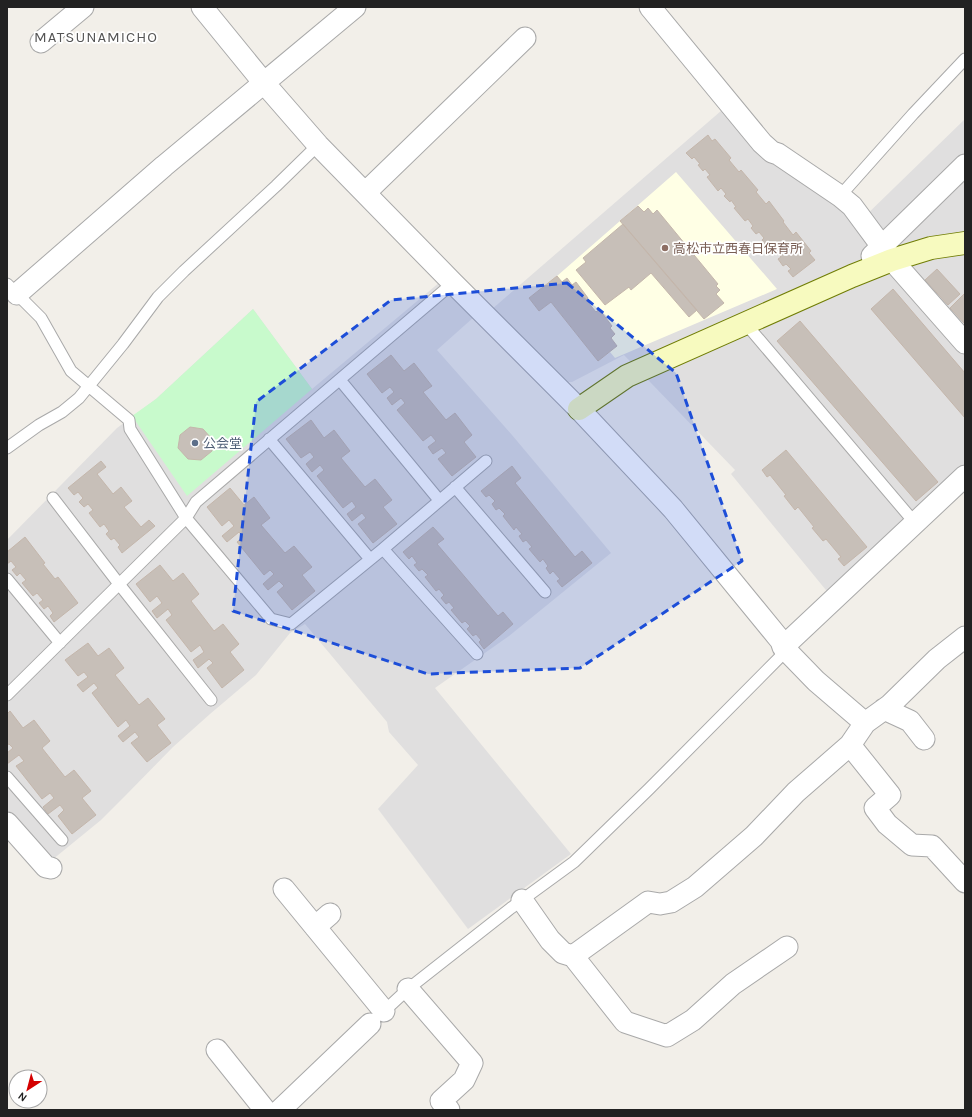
<svg xmlns="http://www.w3.org/2000/svg" width="972" height="1117" font-family="Karla,'Noto Sans JP',sans-serif">
	<style>
		.residential { fill: #e0dfdf }
		.education { fill: #ffffe5 }
		.park { fill: #c8facc }
		.building { fill: #c7bfb8; stroke: #c4b6ab }
		.lines { fill: none; stroke-linecap: round; stroke-linejoin: round }
		.lane-casing { stroke: #a9a9a9; stroke-width: 13 }
		.street-casing { stroke: #a9a9a9; stroke-width: 23 }
		.secondary-casing { stroke: #707d05; stroke-width: 24 }
		.lane { stroke: #fff; stroke-width: 11 }
		.street { stroke: #fff; stroke-width: 21 }
		.secondary { stroke: #f7fabf; stroke-width: 22 }
		.marked { fill: #1d4ed8; fill-opacity: 0.2; stroke: #1d4ed8; stroke-width: 3; stroke-dasharray: 8 5; stroke-linejoin: round }
		.education-dot { fill: #8d6e63; stroke: #fff; stroke-width: 1.5 }
		.service-dot { fill: #5c6f8a; stroke: #fff; stroke-width: 1.5 }
		.labels { text-anchor: middle; stroke-width: 3.5; stroke-linejoin: round; paint-order: stroke }
		.education-label { font-size: 13px; fill: #785e54; stroke: #fff; text-anchor: start }
		.service-label { font-size: 13px; fill: #4e5e75; stroke: #fff; text-anchor: start }
		.quarter-label { font-size: 15px; letter-spacing: 1px; fill: #555; stroke: #fff }
	</style>
	<rect width="100%" height="100%" fill="#f2efe9"/>
	<!-- residential -->
	<path class="residential" d="M729,104L859,222L965,119V468L830,595L731,474L735,470L624,355L572,382H564L491,310Z
		M440,282L474,317L437,350L512,435L611,553L509,636L435,688L571,854L468,929L378,809L418,765L389,732L387,722L305,624L290,633L256,675L210,714L173,747L127,794L101,820L52,860L17,820L7,810V540L117,428L156,399L253,309L312,389Z"/>
	<!-- education -->
	<path class="education" d="M676,172L777,289L615,358L610,352L598,361L551,302L539,311L529,298L557,276Z"/>
	<!-- park -->
	<path class="park" d="M253,309L312,389L187,496L132,416L156,399Z"/>
	<!-- building -->
	<path class="building" d="M708,135L712,141L715,139L731,158L729,160L739,172L741,170L758,190L756,192L766,204L769,201L784,221L783,222L793,235L796,232L811,251L809,253L815,260L793,277L788,271L791,269L786,264L783,266L778,259L781,257L775,250L772,253L762,240L764,238L759,232L756,234L751,228L753,226L748,219L745,221L734,208L736,207L731,200L730,202L724,196L726,194L721,188L718,191L707,177L710,175L705,169L703,171L698,165L700,164L694,157L692,159L686,153Z
		M638,206L644,212L648,208L653,214L657,210L718,284L716,286L720,290L716,294L724,303L704,319L620,221Z
		M623,224L697,310L689,317L651,273L631,290L629,287L605,305L576,270L586,262L583,258Z
		M937,269L960,294L948,305L925,280Z
		M557,276L562,282L567,278L572,285L576,282L588,298L586,300L596,312L599,309L612,326L610,328L615,334L611,338L617,346L598,361L551,302L539,311L529,298Z
		M893,289L965,373V418L871,309Z
		M965,293V324L950,308Z
		M800,321L938,482L916,501L777,341Z
		M391,355L404,371L414,363L432,386L423,392L446,420L455,413L472,435L464,442L476,457L452,476L438,459L446,453L442,448L433,454L428,447L436,441L431,435L423,441L397,410L405,403L401,398L392,405L387,398L394,392L390,387L382,393L367,374Z
		M311,420L324,438L334,430L350,451L341,458L365,487L375,479L392,500L383,507L397,524L373,543L358,524L366,518L362,513L352,521L347,514L356,507L352,501L343,508L317,476L324,470L320,465L312,472L306,464L314,457L310,452L301,458L286,439Z
		M190,427L203,429L212,439V451L201,460L188,459L178,448L180,435Z
		M786,450L867,547L844,566L838,559L841,557L826,539L823,541L812,528L814,527L798,507L795,510L784,496L786,495L770,475L767,477L762,470Z
		M101,461L106,467L97,474L113,494L121,487L132,501L124,507L141,527L149,520L155,526L122,553L118,547L120,545L114,538L111,540L106,534L109,531L104,524L100,527L89,513L93,510L88,504L84,507L79,502L83,498L78,492L74,495L68,488Z
		M512,466L521,478L515,483L575,557L582,551L592,563L562,587L557,581L560,579L553,571L550,574L546,568L548,566L543,559L540,562L529,549L532,547L526,540L523,542L519,536L522,534L516,527L514,530L503,516L505,514L499,508L496,510L492,504L495,501L489,495L486,497L481,491Z
		M230,488L244,505L254,497L270,518L261,525L285,553L294,546L312,567L302,575L315,591L292,610L277,592L284,586L279,581L268,590L263,584L274,574L270,570L264,575L237,542L243,537L239,532L227,542L222,536L234,526L229,520L222,526L207,507Z
		M433,527L444,539L437,544L498,616L503,612L513,624L484,649L479,642L481,640L476,634L473,636L467,629L470,626L465,621L462,623L451,610L454,608L449,602L446,604L441,598L444,595L439,589L436,591L425,577L428,575L422,569L419,571L414,565L417,563L412,556L409,559L403,552Z
		M25,537L45,563L43,564L55,579L58,577L78,603L54,622L50,616L53,613L48,606L44,609L39,603L43,600L37,593L33,596L22,583L26,580L20,573L17,576L12,570L16,567L11,561L7,564V552Z
		M160,565L173,581L183,573L199,594L191,601L214,631L223,624L239,644L230,652L244,670L222,688L207,668L213,663L209,659L198,668L193,660L204,652L200,645L191,652L166,620L172,615L168,609L157,618L152,611L162,603L157,596L150,602L136,584Z
		M88,643L98,656L109,648L124,668L115,675L139,705L148,698L165,719L157,725L171,743L147,762L131,743L139,737L135,732L123,742L118,736L130,726L126,720L118,727L92,693L98,688L94,683L83,692L77,685L88,677L84,672L78,676L65,660Z
		M10,711L23,728L34,720L50,741L42,748L65,777L74,770L91,791L82,798L96,815L72,834L58,816L64,810L60,805L48,814L43,807L54,798L50,793L42,799L16,766L24,761L19,755L7,764V753L13,748L9,744L7,745V714Z"/>
	<g class="lines">
		<defs>
			<path id="lane" d="M840,196L913,114L965,59
				M7,284L41,318L71,371L129,420L130,429L186,518L271,619L291,624L383,549L486,461
				M746,324L915,523
				M340,380L439,500
				M269,439L370,559
				M7,448L39,425L62,412L79,398L123,344L158,297L184,271L276,186L318,145
				M455,487L545,592
				M53,498L119,584L211,700
				M383,549L477,654
				M7,579L60,643
				M7,695L186,518L196,502L453,283
				M7,777L62,840
				M381,1014L408,989L511,908L574,862L649,789L780,657L783,647"/>
			<path id="street" d="M202,7L264,83L318,145L453,283L579,409L673,509L781,641L783,647
				M650,7L762,143L772,152L778,154L840,196L852,206L892,260L965,343
				M41,42L83,7
				M365,193L525,38
				M872,256L965,165
				M17,294L164,166L355,7
				M884,709L910,721L924,739
				M865,723L890,705L937,659L965,637
				M850,745L890,795L875,808L887,824L912,845L932,846L965,882
				M7,823L46,867L51,868
				M284,889L384,1011
				M522,900L550,940L563,953L573,956L648,902L660,904L671,902L695,887L754,836L796,792L850,745L865,723L816,681L783,647L965,476
				M315,927L330,914
				M573,956L625,1022L667,1036L693,1020L733,984L787,947
				M408,989L472,1063L464,1080L441,1101L449,1110
				M217,1050L265,1110
				M280,1110L370,1024"/>
			<path id="secondary" d="M579,409L627,376L852,276L892,260L931,248L965,243"/>
		</defs>
		<!-- lane casing -->
		<use href="#lane" class="lane-casing"/>
		<!-- street casing -->
		<use href="#street" class="street-casing"/>
		<!-- secondary casing -->
		<use href="#secondary" class="secondary-casing"/>
		<!-- lane -->
		<use href="#lane" class="lane"/>
		<!-- street -->
		<use href="#street" class="street"/>
		<!-- secondary -->
		<use href="#secondary" class="secondary"/>
	</g>
	<!-- marked area -->
	<path class="marked" d="M567,283L676,373L742,561L580,668L428,674L233,611L256,402L391,300Z"/>
	<!-- markers -->
	<circle class="education-dot" cx="665" cy="248" r="4"/>
	<circle class="service-dot" cx="195" cy="443" r="4"/>
	<g class="labels">
		<!-- education labels -->
		<g class="education-label">
			<text x="673" y="253">高松市立西春日保育所</text>
		</g>
		<!-- service labels -->
		<g class="service-label">
			<text x="203" y="448">公会堂</text>
		</g>
		<!-- quarter labels -->
		<g class="quarter-label">
			<text x="96" y="42">MATSUNAMICHO</text>
		</g>
	</g>
	<!-- border -->
	<rect width="972" height="1117" fill="none" stroke="#222222" stroke-width="16"/>
	<!-- north arrow -->
	<g transform="translate(28 1089) rotate(216)"><circle r="19" fill="#ffffff" stroke="#a7a7a7"/>
	<path d="M0-3L7 15L0 10L-7 15Z" fill="#d40000"/>
	<text y="-6" font-size="11" font-weight="bold" text-anchor="middle" fill="#222222">N</text>
	</g>
</svg>
